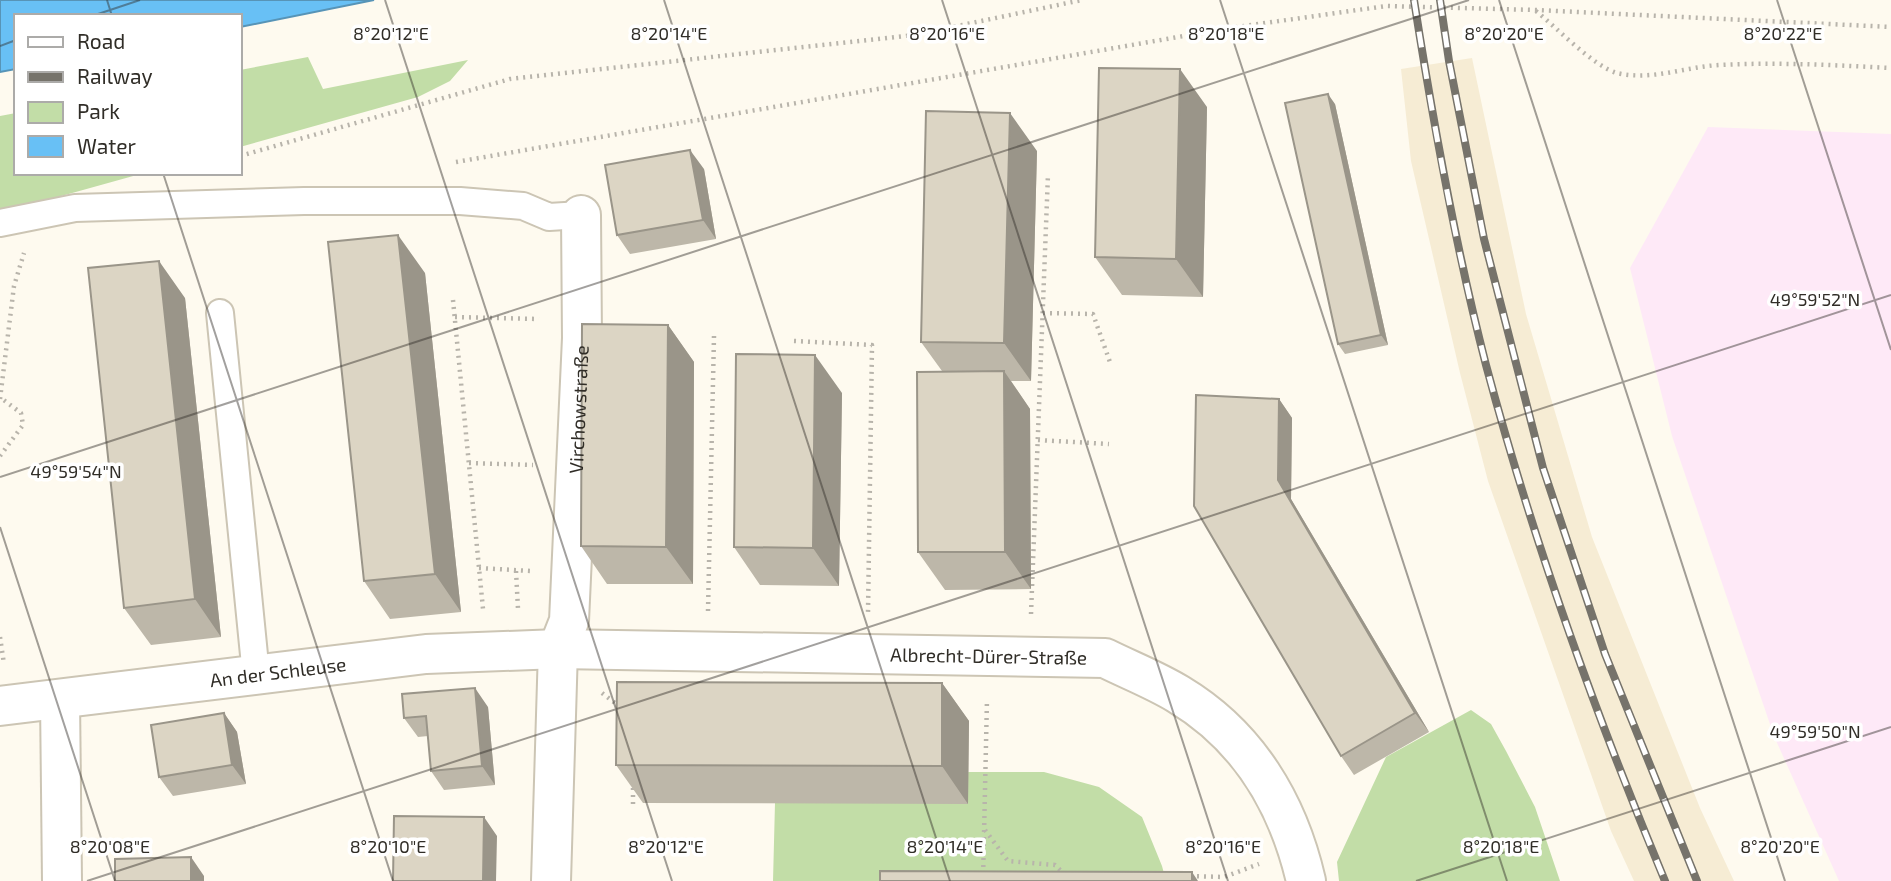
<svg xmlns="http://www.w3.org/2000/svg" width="1891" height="881" font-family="'Exo 2',sans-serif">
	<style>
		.commercial { fill: #fee9f7 }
		.built { fill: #f6ecd4 }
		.green { fill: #c2dda7 }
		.water { fill: #68c0f5; stroke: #5794b7; stroke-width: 2 }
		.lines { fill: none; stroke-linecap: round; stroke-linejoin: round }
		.lane-casing { stroke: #ccc5b4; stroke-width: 30 }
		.street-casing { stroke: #ccc5b4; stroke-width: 42 }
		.path { stroke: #b8b4ab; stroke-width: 4.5; stroke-dasharray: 2 5; stroke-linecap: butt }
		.lane { stroke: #fff; stroke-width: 26 }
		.street { stroke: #fff; stroke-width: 38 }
		.rail-casing { stroke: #76736b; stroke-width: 8 }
		.rail { stroke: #fff; stroke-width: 5; stroke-dasharray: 16; stroke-linecap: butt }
		.wall { fill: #bdb7a9 }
		.shaded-wall { fill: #9a9589 }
		.building { fill: #dcd5c4; stroke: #9a9589; stroke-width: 2 }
		.ticks { fill: none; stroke: #302d27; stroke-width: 2; stroke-opacity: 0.45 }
		.labels { text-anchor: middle; stroke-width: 7; stroke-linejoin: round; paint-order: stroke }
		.street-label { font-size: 19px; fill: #302d27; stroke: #fff }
		.ticks-label { font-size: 18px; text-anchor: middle; fill: #302d27; stroke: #fff; stroke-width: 7; stroke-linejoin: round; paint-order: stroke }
	</style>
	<rect width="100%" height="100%" fill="#fefaef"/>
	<!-- commercial -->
	<path class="commercial" d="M1708,127L1891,134V881H1839L1774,736L1672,436L1630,268Z"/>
	<!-- built -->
	<path class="built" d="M1472,58L1526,314L1592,537L1700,808L1734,881H1634L1611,831L1488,481L1460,373L1411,161L1401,69Z"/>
	<!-- green -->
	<path class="green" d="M308,57L323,89L468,60L450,81L418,97L240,147V70Z
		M16,113V173H144L47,200L0,209V116Z
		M1471,710L1491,724L1506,751L1535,807L1560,881H1339L1337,862L1386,757Z
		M968,772H1044L1099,787L1142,817L1162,866L1166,881H773L775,803Z"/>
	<!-- water -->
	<path class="water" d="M0,0H374L240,27V16H16V69L0,72Z"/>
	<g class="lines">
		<defs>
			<path id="lane" d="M0,223L75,208L304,201H460L523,206L549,217L581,215
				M220,313L256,675"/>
			<g id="street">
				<path d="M60,699L62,881"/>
				<path id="s1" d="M0,706L426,654L558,649L1105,658C1129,670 1155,680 1178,694C1248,736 1288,803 1306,881"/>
				<path id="s2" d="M551,881L558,649L569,621L582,338L581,215"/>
			</g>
		</defs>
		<!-- lane casing -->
		<use href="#lane" class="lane-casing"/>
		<!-- street casing -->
		<use href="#street" class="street-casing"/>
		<!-- path -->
		<path class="path" d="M1536,11C1557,28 1593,66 1617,73C1651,81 1685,67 1719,65C1777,62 1833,65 1891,68
			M240,156L510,79L914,35L1082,0
			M456,162L1230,28L1386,6L1536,10L1891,27
			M453,300L483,609
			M1043,313L1093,314L1111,365
			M455,317L539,319
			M794,341L872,345L868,612
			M0,399L14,286L24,253
			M1038,440L1109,444
			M0,456L23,425L21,413L1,398
			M469,463L533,465
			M479,568L531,571
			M516,571L518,609
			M708,611L714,336
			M1031,614L1048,174
			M0,637L4,664
			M602,693L620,707
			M633,804V784
			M985,830L1008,861L1055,865L1065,875
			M1190,876L1224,877L1259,864
			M983,881L987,699"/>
		<!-- lane -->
		<use href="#lane" class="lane"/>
		<!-- street -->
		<use href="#street" class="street"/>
		<defs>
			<path id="rail" d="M1414,0C1433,122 1455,245 1486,365C1533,541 1595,713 1665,881
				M1440,0L1449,61L1484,239L1543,468L1605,654L1697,881"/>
		</defs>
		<!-- rail casing -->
		<use href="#rail" class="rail-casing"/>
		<!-- rail -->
		<use href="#rail" class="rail"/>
	</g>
	<!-- wall -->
	<path class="wall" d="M1335,104L1388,345L1345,354L1338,344Z
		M1207,107L1203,297L1122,295L1095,257Z
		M1037,151L1031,381H1011L1030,409L1031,589L945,590L918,552L942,371L921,342Z
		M704,169L716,239L630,254L617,235Z
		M425,273L461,612L390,619L364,581Z
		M185,298L221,637L151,645L124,608Z
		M668,325L694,362L693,584H607L581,546Z
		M842,393L839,586L760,585L734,547Z
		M1279,399L1292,418L1291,499L1429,732L1354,775L1341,756L1194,506Z
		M942,683L969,721L968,804L643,803L616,765Z
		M488,707L495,785L444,790L431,771L428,736L418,737L404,718Z
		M224,713L237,732L246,784L173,796L159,777Z"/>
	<!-- shaded-wall -->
	<path class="shaded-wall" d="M1180,69L1207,107L1203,297L1176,259Z
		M1328,94L1335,104L1388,345L1381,335Z
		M1010,113L1037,151L1031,381L1004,343Z
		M690,150L704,169L716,239L703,220Z
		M398,235L425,273L461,612L435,574Z
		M159,261L185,298L221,637L195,599Z
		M668,325L694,362L693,584L666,547Z
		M815,355L842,393L839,586L813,548Z
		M1004,371L1030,409L1031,589L1005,552Z
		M1279,399L1292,418L1291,499L1429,732L1415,713L1278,480Z
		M942,683L969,721L968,804L942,766Z
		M475,688L488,707L495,785L482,766Z
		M224,713L237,732L246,784L232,765Z
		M484,817L497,836L496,881H483Z
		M191,857L204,876V881H191Z
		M1192,872L1198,881H1192Z"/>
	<!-- building -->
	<path class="building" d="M1099,68L1180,69L1176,259L1095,257Z
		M1328,94L1381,335L1338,344L1285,103Z
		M926,111L1010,113L1004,343L921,342Z
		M690,150L703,220L617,235L605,165Z
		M398,235L435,574L364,581L328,242Z
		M159,261L195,599L124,608L88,268Z
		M582,324L668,325L666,547L581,546Z
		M736,354L815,355L813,548L734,547Z
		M1004,371L1005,552H918L917,372Z
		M1196,395L1279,399L1278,480L1415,713L1341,756L1194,506Z
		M617,682L942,683V766L616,765Z
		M475,688L482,766L431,771L426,716L404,718L402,694Z
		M224,713L232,765L159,777L151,725Z
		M394,816L484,817L483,881H393Z
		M191,857V881H115V859Z
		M880,871L1192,872V881H880Z"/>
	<!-- ticks -->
	<path class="ticks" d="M107,0L112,16M385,0L672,881M664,0L950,881M942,0L1228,881M1220,0L1507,881M1499,0L1785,881M1777,0L1891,350M92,16L140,0M0,46L16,40M163,173L393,881M0,477L1469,0M0,527L115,881M87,881L1891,295M1416,881L1891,727"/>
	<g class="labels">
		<!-- street labels -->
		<g class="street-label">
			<text dy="7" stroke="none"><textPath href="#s2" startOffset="474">Virchowstraße</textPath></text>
			<text dy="7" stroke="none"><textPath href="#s1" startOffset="992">Albrecht-Dürer-Straße</textPath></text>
			<text dy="7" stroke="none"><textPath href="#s1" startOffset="280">An der Schleuse</textPath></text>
		</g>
	</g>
	<g class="ticks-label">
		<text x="391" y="40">8°20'12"E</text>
		<text x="669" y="40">8°20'14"E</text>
		<text x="947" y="40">8°20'16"E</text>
		<text x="1226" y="40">8°20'18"E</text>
		<text x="1504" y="40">8°20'20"E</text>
		<text x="1783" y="40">8°20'22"E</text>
		<text x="1815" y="306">49°59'52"N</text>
		<text x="76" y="478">49°59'54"N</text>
		<text x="1815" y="738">49°59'50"N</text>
		<text x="110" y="853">8°20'08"E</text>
		<text x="388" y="853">8°20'10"E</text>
		<text x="666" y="853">8°20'12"E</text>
		<text x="945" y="853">8°20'14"E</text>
		<text x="1223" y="853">8°20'16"E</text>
		<text x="1501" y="853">8°20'18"E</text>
		<text x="1780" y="853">8°20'20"E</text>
	</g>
	<!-- legend -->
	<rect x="14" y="14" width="228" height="161" fill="#ffffff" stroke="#acaba9" stroke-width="2"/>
	<rect x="28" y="37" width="35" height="10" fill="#ffffff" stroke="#acaba9" stroke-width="2"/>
	<text x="77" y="49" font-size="21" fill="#302d27">Road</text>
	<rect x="28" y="72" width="35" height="10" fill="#76736b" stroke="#acaba9" stroke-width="2"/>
	<text x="77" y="84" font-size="21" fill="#302d27">Railway</text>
	<rect x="28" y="102" width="35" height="21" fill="#c2dda7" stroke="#acaba9" stroke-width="2"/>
	<text x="77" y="119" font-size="21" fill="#302d27">Park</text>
	<rect x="28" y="136" width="35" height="21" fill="#68c0f5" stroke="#acaba9" stroke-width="2"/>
	<text x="77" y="154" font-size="21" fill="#302d27">Water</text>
</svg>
